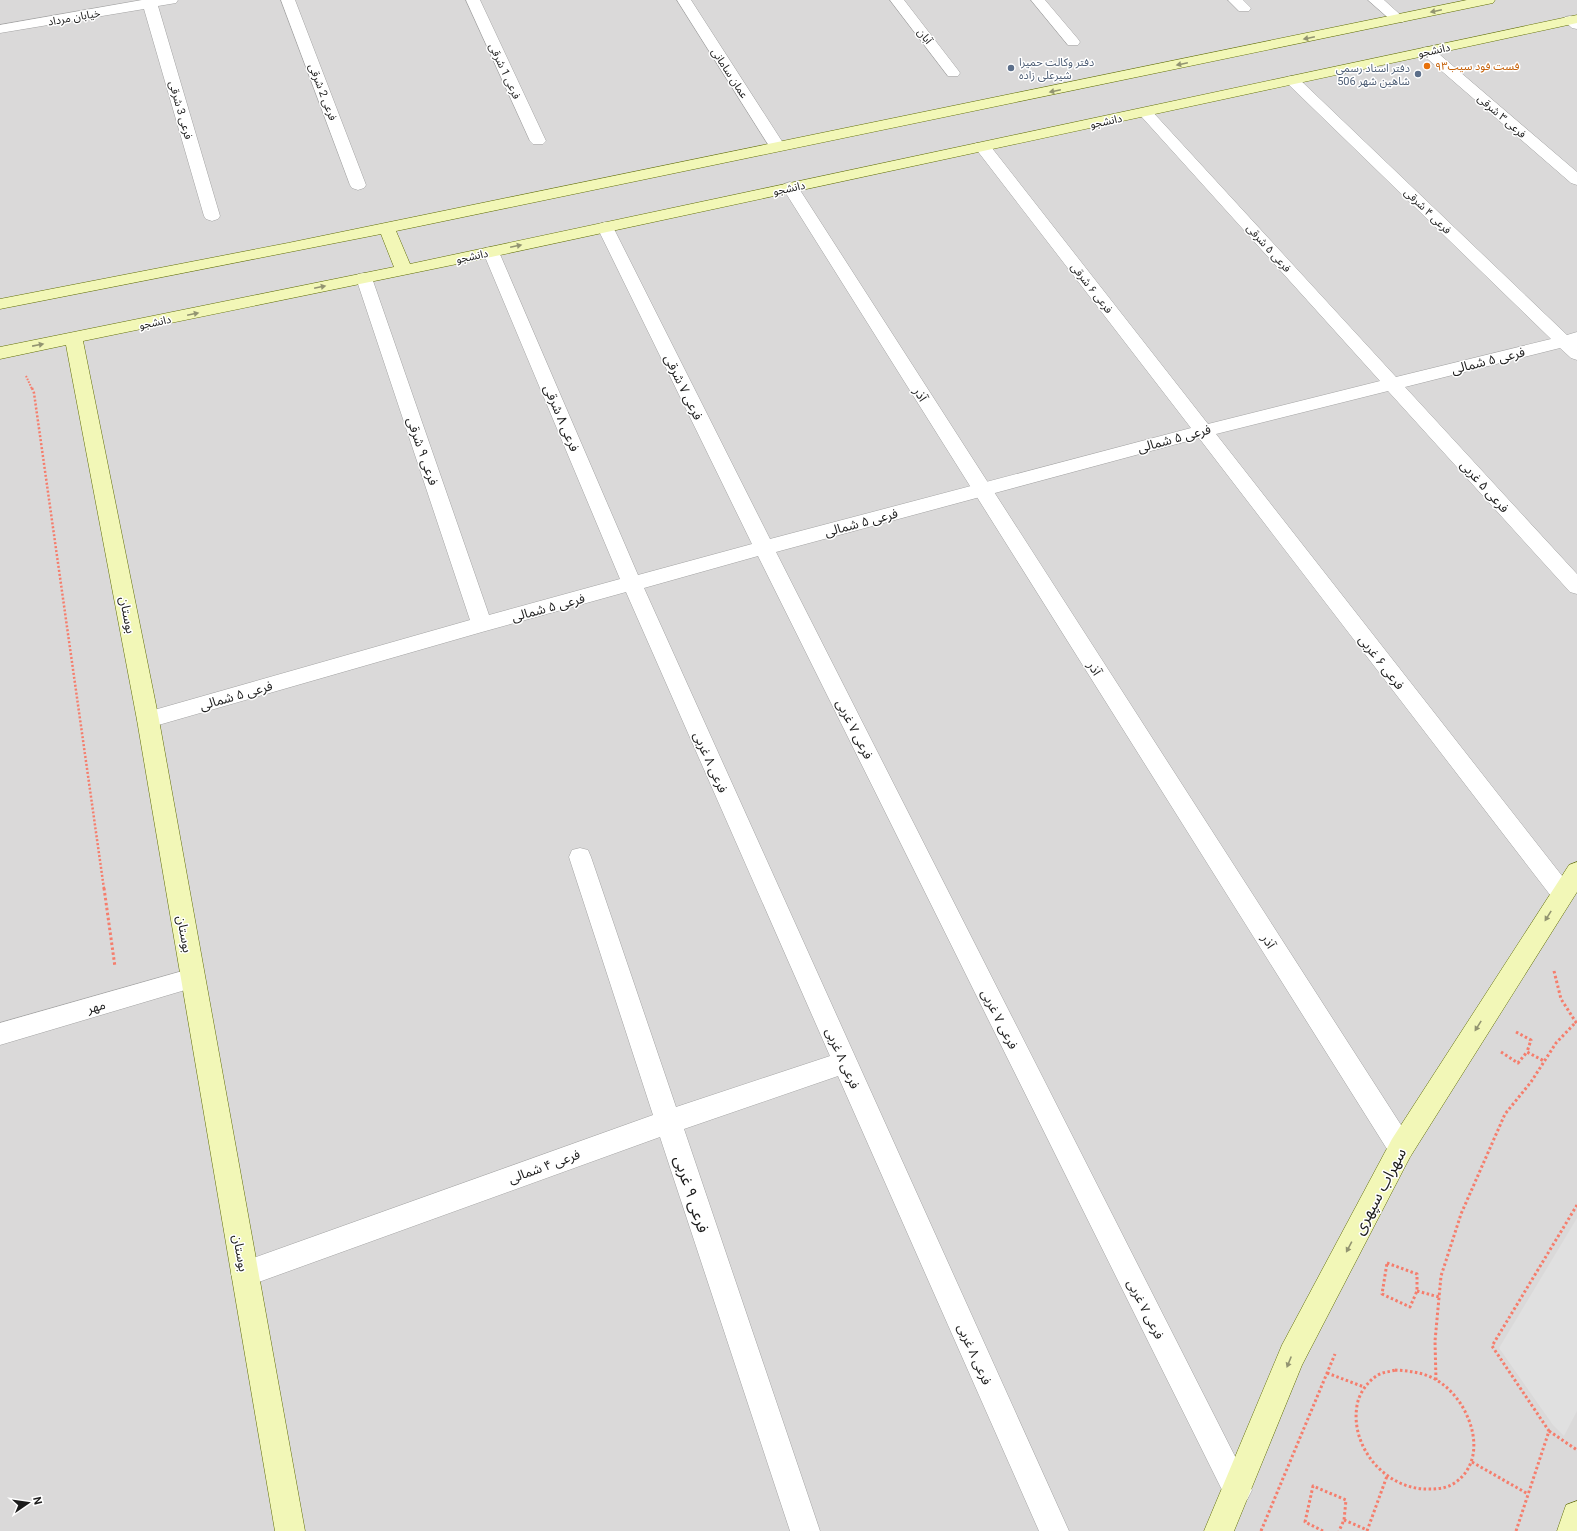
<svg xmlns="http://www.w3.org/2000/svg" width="1577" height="1531" font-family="Roboto,'Noto Sans Arabic',sans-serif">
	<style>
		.residential { fill: #dad9d9 }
		.parking { fill: #e0e0e0 }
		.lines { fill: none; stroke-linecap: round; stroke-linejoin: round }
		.minor-casing { stroke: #a3a3a3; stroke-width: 1 }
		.tertiary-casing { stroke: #a3a3a3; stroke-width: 1 }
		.secondary-casing { stroke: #616e08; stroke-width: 1 }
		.path-far2 { stroke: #f57d6c; stroke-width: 2; stroke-dasharray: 1.5 1.5; stroke-linecap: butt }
		.path-far1 { stroke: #f57d6c; stroke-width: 2.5; stroke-dasharray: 2 2; stroke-linecap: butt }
		.path { stroke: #f57d6c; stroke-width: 3; stroke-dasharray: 2.5 2.5; stroke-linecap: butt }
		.minor { fill: #fff; fill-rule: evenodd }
		.tertiary { fill: #fff; fill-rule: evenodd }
		.secondary { fill: #f2f7b7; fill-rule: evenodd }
		.oneway { fill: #929471 }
		.food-dot { fill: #e8710a; stroke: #fff; stroke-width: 1.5 }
		.service-dot { fill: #5c6f8a; stroke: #fff; stroke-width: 1.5 }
		.labels { text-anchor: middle; stroke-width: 3; stroke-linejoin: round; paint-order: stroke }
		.far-street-label { font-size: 11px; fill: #1c1c1c; stroke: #fff }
		.far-service-label { font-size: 11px; fill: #4e5e75; stroke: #fff; text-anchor: start }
		.far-food-label { font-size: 11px; fill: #c56008; stroke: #fff; text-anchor: start }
		.street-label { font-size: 13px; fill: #1c1c1c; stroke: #fff }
		.near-street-label { font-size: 16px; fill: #1c1c1c; stroke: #fff }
	</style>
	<rect width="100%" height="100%" fill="#edeae2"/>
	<!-- residential -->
	<path class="residential" d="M0,0H1577V1531H0Z"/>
	<!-- parking -->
	<path class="parking" d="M1577,1218V1411L1564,1436L1553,1425L1499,1348Z"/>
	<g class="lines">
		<defs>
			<path id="minor" d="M142,0H178L176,3L158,6L220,216L218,219L212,221L206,219L204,216L144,9L0,33V25Z
				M281,0H295L366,185L364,188L358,190L352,188L350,185Z
				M466,0H480L546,141L543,144H533L530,141Z
				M890,0H904L958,70L960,73L958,76H948Z
				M1031,0H1045L1078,39L1080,42L1078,45H1068Z
				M1228,0H1243L1251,8L1249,11H1239Z
				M1570,16L1577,18V29L1572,28L1563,20L1565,17Z
				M1427,47L1432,48L1577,172V185L1571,183L1422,54L1420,51L1422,48Z
				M1292,76L1297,77L1567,335L1577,332V360L1571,358L1560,348L1405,387L1577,574V594L1570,592L1388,391L1216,434L1570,886L1574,893L1570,900L1562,903L1554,900L1199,438L776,552L1247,1480L1252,1490L1247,1500L1237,1505L1227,1500L758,556L644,588L1069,1531H1039L838,1076L684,1129L820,1531H790L660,1137L245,1287L235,1283L231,1274L235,1265L245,1261L653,1115L569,857L572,850L580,848L588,850L591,857L676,1107L830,1056L626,592L482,632L148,728L140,726L137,720L140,714L470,620L356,278L358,274L364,273L370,274L372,278L489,615L620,579L483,252L485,248L491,247L497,248L499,252L638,575L752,544L597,227L599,224L605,222L611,224L613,227L770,539L1191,428L976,149L974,146L976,143H988L1208,424L1380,381L1140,115L1137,112L1140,109H1150L1396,377L1551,339L1287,83L1285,80L1287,77Z"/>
			<path id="tertiary" d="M677,0H691L785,146L783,149H771Z
				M1368,0H1384L1405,19L1403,22H1393Z
				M790,182L796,184L798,187L1410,1139L1414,1148L1410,1157L1401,1160L1392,1157L782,187L784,184Z
				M193,968L202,971L205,978L202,985L0,1045V1023Z"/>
			<path id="secondary" d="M1467,0H1495L1493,3L1488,4L396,231L410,264L1577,15V23L491,257L83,341L159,720L305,1531H275L137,720L66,345L0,359V347L394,267L381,234L0,309V299L288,243Z
				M1577,862V892L1410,1157L1302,1365L1234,1531H1204L1282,1345L1392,1139L1569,865Z
				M1577,1501V1531H1557L1566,1505Z"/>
		</defs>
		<!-- minor casing -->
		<use href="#minor" class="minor-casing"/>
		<!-- tertiary casing -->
		<use href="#tertiary" class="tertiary-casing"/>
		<!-- secondary casing -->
		<use href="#secondary" class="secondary-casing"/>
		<!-- path-far2 -->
		<path class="path-far2" d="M26,376L32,389"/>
		<!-- path-far1 -->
		<path class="path-far1" d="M32,388L34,393L104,889"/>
		<!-- path -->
		<path class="path" d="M104,888L115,967
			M1554,971L1561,999L1577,1024
			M1516,1032L1531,1040L1527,1052L1544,1061
			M1501,1052L1518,1063L1527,1052
			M1387,1263L1417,1274V1291L1410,1307L1382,1294Z
			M1417,1291L1439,1297
			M1395,1370C1411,1371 1428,1373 1441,1383C1470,1403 1490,1457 1456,1482C1448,1488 1439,1489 1430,1489C1385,1491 1347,1444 1358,1401C1361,1391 1368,1381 1378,1375C1383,1372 1389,1372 1395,1370Z
			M1327,1373L1364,1387
			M1436,1380L1435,1341L1441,1276L1461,1214L1505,1114L1531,1082L1556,1043L1577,1021
			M1549,1431L1577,1450
			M1472,1462L1528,1494
			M1344,1520L1367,1530
			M1261,1531L1335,1354
			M1323,1531L1305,1522L1313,1486L1346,1500L1344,1520L1339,1531
			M1367,1531L1387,1476
			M1516,1531L1549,1431L1492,1346L1577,1205"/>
		<!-- minor -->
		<use href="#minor" class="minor"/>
		<!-- tertiary -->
		<use href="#tertiary" class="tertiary"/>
		<!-- secondary -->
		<use href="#secondary" class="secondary"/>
	</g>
	<!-- one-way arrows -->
	<defs><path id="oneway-solid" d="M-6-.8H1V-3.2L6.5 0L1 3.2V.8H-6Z"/></defs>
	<g class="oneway">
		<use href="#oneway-solid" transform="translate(1436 11) rotate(168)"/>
		<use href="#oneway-solid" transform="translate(1309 38) rotate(168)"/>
		<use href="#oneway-solid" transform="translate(1182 64) rotate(168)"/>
		<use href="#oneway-solid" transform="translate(1055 91) rotate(168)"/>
		<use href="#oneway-solid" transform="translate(516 246) rotate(-12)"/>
		<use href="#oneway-solid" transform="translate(320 287) rotate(-12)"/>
		<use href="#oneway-solid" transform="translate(193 314) rotate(-12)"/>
		<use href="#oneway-solid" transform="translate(38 345) rotate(-11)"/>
		<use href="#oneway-solid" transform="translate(1548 916) rotate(122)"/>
		<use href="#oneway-solid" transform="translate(1478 1026) rotate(122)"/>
		<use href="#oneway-solid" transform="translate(1349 1247) rotate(118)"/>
		<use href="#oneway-solid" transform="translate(1289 1362) rotate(112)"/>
	</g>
	<!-- markers -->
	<circle class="food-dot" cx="1427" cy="66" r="4"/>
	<g class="service-dot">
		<circle cx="1011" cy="68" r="4"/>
		<circle cx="1418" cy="74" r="4"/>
	</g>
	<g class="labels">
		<!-- far-street labels -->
		<g class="far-street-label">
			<text transform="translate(74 17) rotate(-10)" y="4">خیابان مرداد</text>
			<text transform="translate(925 36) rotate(52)" y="4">آبان</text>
			<text transform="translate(1434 50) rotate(-12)" y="4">دانشجو</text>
			<text transform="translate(505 71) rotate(65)" y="4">فرعی 1 شرقی</text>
			<text transform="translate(730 73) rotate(57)" y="4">عمان سامانی</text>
			<text transform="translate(323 92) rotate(69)" y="4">فرعی 2 شرقی</text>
			<text transform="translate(181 110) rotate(74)" y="4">فرعی 3 شرقی</text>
			<text transform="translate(1502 116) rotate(41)" y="4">فرعی ۳ شرقی</text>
			<text transform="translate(1106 121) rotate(-12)" y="4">دانشجو</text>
			<text transform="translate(789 188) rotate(-12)" y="4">دانشجو</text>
			<text transform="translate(1428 211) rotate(44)" y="4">فرعی ۴ شرقی</text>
			<text transform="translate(1269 248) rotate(48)" y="4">فرعی ۵ شرقی</text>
			<text transform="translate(472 256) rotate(-12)" y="4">دانشجو</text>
			<text transform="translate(1092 288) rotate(52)" y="4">فرعی ۶ شرقی</text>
			<text transform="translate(155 322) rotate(-12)" y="4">دانشجو</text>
		</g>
		<!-- far-service labels -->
		<g class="far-service-label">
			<text x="1019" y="66">دفتر وکالت حمیرا<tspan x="1019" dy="13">شیرعلی زاده</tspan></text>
			<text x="1410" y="72" text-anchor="end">دفتر اسناد رسمی<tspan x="1410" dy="13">506 شاهین شهر</tspan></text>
		</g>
		<!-- far-food labels -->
		<g class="far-food-label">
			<text x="1435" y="70">فست فود سیب۹۳</text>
		</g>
		<!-- street labels -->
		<g class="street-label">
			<text transform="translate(1488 360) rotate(-14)" y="5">فرعی ۵ شمالی</text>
			<text transform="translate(684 387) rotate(64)" y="5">فرعی ۷ شرقی</text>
			<text transform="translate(921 394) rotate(58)" y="5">آذر</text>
			<text transform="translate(562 418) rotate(67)" y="5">فرعی ۸ شرقی</text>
			<text transform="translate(1174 438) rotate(-15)" y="5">فرعی ۵ شمالی</text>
			<text transform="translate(423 451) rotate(71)" y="5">فرعی ۹ شرقی</text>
			<text transform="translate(1485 486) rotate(48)" y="5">فرعی ۵ غربی</text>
			<text transform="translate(861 522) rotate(-15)" y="5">فرعی ۵ شمالی</text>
			<text transform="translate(548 607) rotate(-15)" y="5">فرعی ۵ شمالی</text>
			<text transform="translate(128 615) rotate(79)" y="5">بوستان</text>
			<text transform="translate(1382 662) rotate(52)" y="5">فرعی ۶ غربی</text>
			<text transform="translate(1095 668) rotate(58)" y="5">آذر</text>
			<text transform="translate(236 695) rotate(-16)" y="5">فرعی ۵ شمالی</text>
			<text transform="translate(855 729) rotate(63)" y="5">فرعی ۷ غربی</text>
			<text transform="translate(711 762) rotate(66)" y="5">فرعی ۸ غربی</text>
			<text transform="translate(185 934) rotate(80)" y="5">بوستان</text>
			<text transform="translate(1269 941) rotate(58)" y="5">آذر</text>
			<text transform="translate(96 1006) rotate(-16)" y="5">مهر</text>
			<text transform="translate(1000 1019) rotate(63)" y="5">فرعی ۷ غربی</text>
			<text transform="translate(843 1058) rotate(66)" y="5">فرعی ۸ غربی</text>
			<text transform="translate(544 1166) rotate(-20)" y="5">فرعی ۴ شمالی</text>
			<text transform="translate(241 1253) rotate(80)" y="5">بوستان</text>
			<text transform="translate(1146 1309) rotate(63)" y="5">فرعی ۷ غربی</text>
			<text transform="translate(975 1354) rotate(66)" y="5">فرعی ۸ غربی</text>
		</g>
		<!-- near-street labels -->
		<g class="near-street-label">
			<text transform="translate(1379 1191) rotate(-62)" y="6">سهراب سپهری</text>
			<text transform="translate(692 1194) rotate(72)" y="6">فرعی ۹ غربی</text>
		</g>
	</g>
	<!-- north arrow -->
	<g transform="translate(28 1503) rotate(77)" stroke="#ffffff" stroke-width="3" paint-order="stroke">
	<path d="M0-3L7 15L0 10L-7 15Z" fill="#1c1c1c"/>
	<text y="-6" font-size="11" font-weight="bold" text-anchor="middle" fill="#1c1c1c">N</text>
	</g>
</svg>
